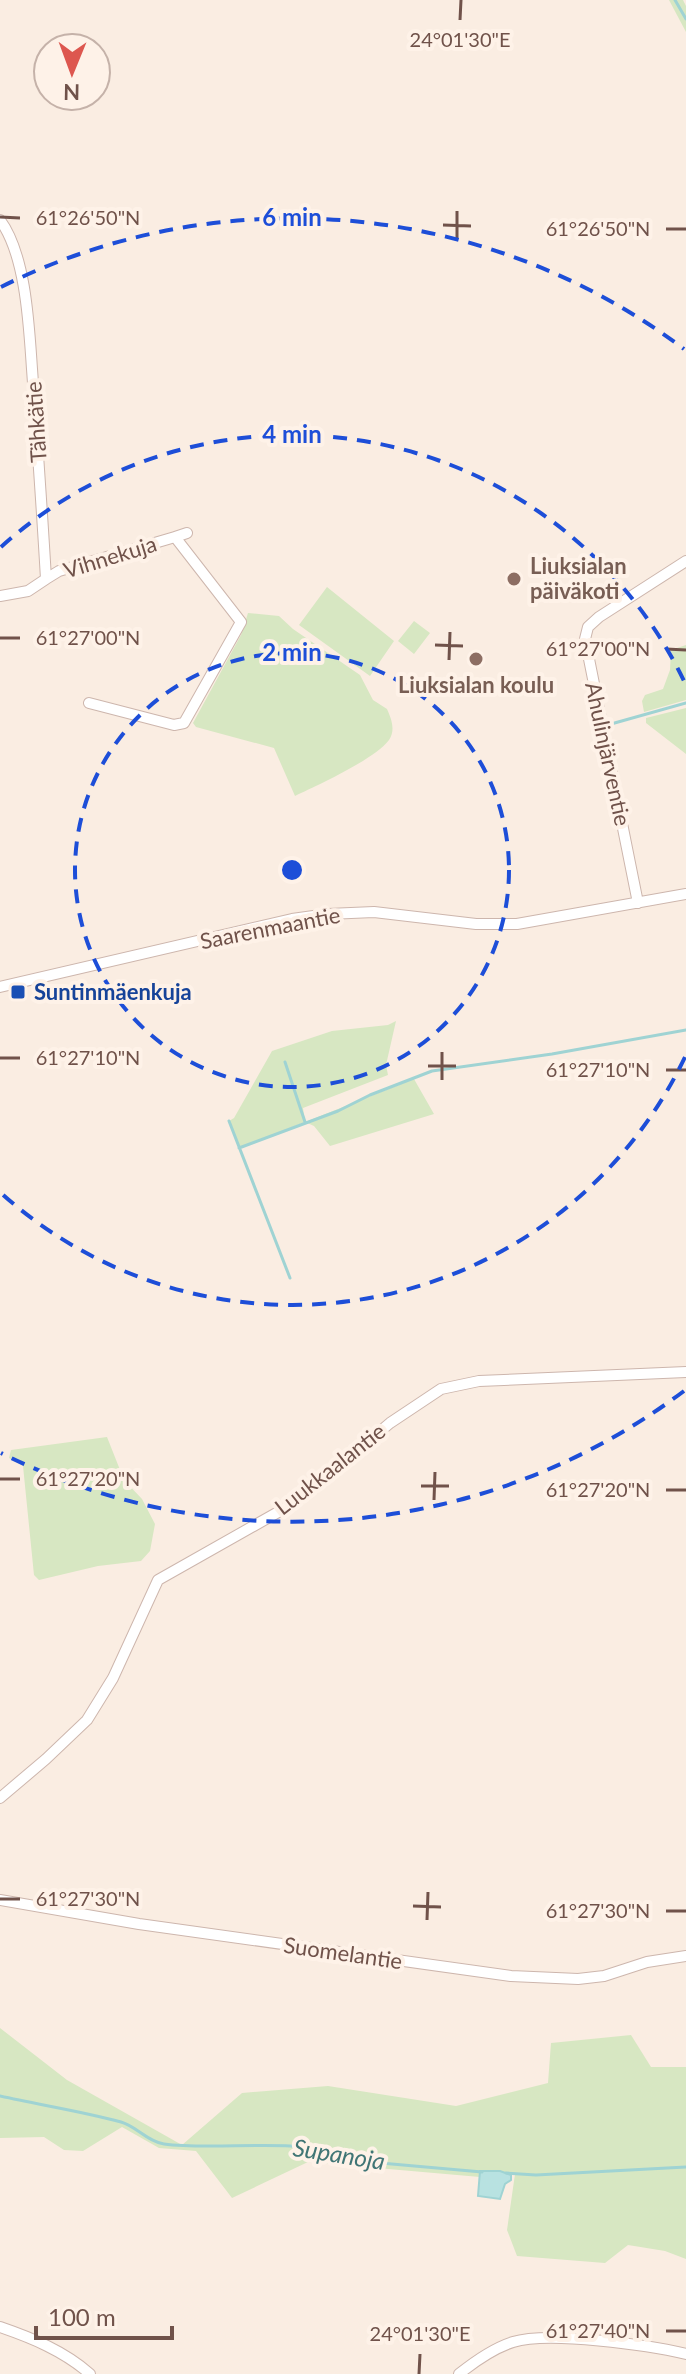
<svg xmlns="http://www.w3.org/2000/svg" width="686" height="2374" font-family="Lato,sans-serif">
	<style>
		.green { fill: #d7e7c2 }
		.water { fill: #b8e2e1; stroke: #9fd3d3; stroke-width: 2 }
		.lines { fill: none; stroke-linecap: round; stroke-linejoin: round }
		.stream { stroke: #9fd3d3; stroke-width: 3 }
		.minor-casing { stroke: #cdb6ad; stroke-width: 12 }
		.minor { stroke: #fff; stroke-width: 10 }
		.ticks { fill: none; stroke: #70524a; stroke-width: 3 }
		.ring { fill: none; stroke: #1d4ed8; stroke-width: 4; stroke-dasharray: 14 10 }
		.education-dot { fill: #8d6e63; stroke: #fef2e8; stroke-width: 3 }
		.transit-dot { fill: #1a4fb4; stroke: #fef2e8; stroke-width: 3 }
		.labels { text-anchor: middle; stroke-width: 8; stroke-linejoin: round; paint-order: stroke }
		.street-label { font-size: 22px; fill: #70524a; stroke: #fef2e8 }
		.education-label { font-size: 22px; font-weight: bold; fill: #785e54; stroke: #fef2e8; text-anchor: start }
		.transit-label { font-size: 22px; font-weight: bold; fill: #164399; stroke: #fef2e8; text-anchor: start }
		.water-label { font-size: 24px; font-style: italic; fill: #407575; stroke: #fef2e8 }
		.ticks-label { font-size: 20px; text-anchor: middle; fill: #70524a; stroke: #fef2e8; stroke-width: 8; stroke-linejoin: round; paint-order: stroke }
		.centre { fill: #1d4ed8; stroke: #fef2e8; stroke-width: 4 }
		.ring-label { font-size: 24px; text-anchor: middle; font-weight: bold; fill: #1d4ed8; stroke: #fef2e8; stroke-width: 8; stroke-linejoin: round; paint-order: stroke }
	</style>
	<rect width="100%" height="100%" fill="#faede2"/>
	<!-- green -->
	<path class="green" d="M669,0H683L686,6V32Z
		M327,587L394,641L370,676L299,625Z
		M248,613L279,616L293,629L360,675L373,700L387,709C391,718 396,730 389,740C375,759 318,785 295,796L274,748L196,727L193,723L241,635Z
		M414,621L430,633L414,654L398,641Z
		M686,645V700L644,712L642,701L645,695L663,689L670,670L671,650Z
		M686,708V754L646,723V718Z
		M396,1021L386,1065L388,1075L303,1108L305,1122L414,1079L434,1114L330,1146L314,1126L305,1122L239,1148L229,1121L234,1118L272,1051L332,1031L388,1025Z
		M107,1437L124,1480L142,1499L155,1524L150,1551L141,1561L98,1566L39,1580L34,1575L23,1466L9,1458L11,1450Z
		M0,2028L67,2080L182,2145L242,2093L328,2086L456,2106L548,2083L551,2043L631,2035L651,2067H686V2259L665,2251L628,2245L605,2263L517,2256L507,2230L515,2174L480,2177L308,2162L232,2198L196,2151L159,2148L122,2127L83,2151L64,2150L44,2137L0,2138Z"/>
	<!-- water -->
	<path class="water" d="M480,2171H500L511,2175V2180L505,2184L500,2199L478,2196Z"/>
	<g class="lines">
		<!-- stream -->
		<path class="stream" d="M675,0L686,19
			M611,724L686,703
			M285,1062L305,1122
			M229,1121L290,1278
			M239,1148L338,1111L370,1095L432,1071L552,1054L686,1030
			M0,2096C40,2105 81,2111 121,2122C136,2126 148,2142 164,2144C221,2152 309,2134 358,2161L482,2172
			M506,2173L536,2175L686,2167"/>
		<defs>
			<path id="minor" d="M0,220C26,255 29,326 32,369C37,439 42,509 46,579L28,591L0,596
				M175,537L187,533
				M46,579L59,571L175,537L241,622L184,723L174,725L89,703
				M638,903L585,639L588,627L599,617L686,561
				M0,987L292,919L328,914L374,912L476,924H517L686,894
				M0,1798L46,1759L87,1720L113,1678L158,1580L296,1502L390,1423L441,1389L479,1381L686,1372
				M0,1900L139,1924L511,1976L578,1979L604,1976L647,1962L686,1956
				M0,2327C32,2338 64,2351 90,2374
				M459,2374C474,2362 494,2348 513,2342C548,2331 649,2345 686,2354"/>
		</defs>
		<!-- minor casing -->
		<use href="#minor" class="minor-casing"/>
		<!-- minor -->
		<use href="#minor" class="minor"/>
	</g>
	<!-- ticks -->
	<path class="ticks" d="M460,20L461,0M0,217L20,218M443,225L471,226M666,229H686M457,239V211M0,638H20M435,645L463,646M666,649L686,650M449,660L450,632M0,1058H20M428,1066H456M666,1070H686M442,1080V1052M0,1479H20M421,1486H449M666,1490H686M434,1500L435,1472M0,1899H20M413,1906L441,1907M666,1911H686M427,1920L428,1892M666,2331H686M419,2374L420,2354"/>
	<!-- distance rings -->
	<g class="ring">
		<circle cx="292" cy="870" r="217"/>
		<path d="M685 1057A435 435 0 0 1 1 1193M1 547A435 435 0 0 1 685 683"/>
		<path d="M684 1391A652 652 0 0 1 1 1453M1 287A652 652 0 0 1 684 349"/>
	</g>
	<!-- markers -->
	<g class="education-dot">
		<circle cx="514" cy="579" r="8"/>
		<circle cx="476" cy="659" r="8"/>
	</g>
	<rect class="transit-dot" x="10" y="984" width="16" height="16" rx="4"/>
	<g class="labels">
		<!-- street labels -->
		<g class="street-label">
			<text transform="translate(36 422) rotate(-94)" y="8">Tähkätie</text>
			<text transform="translate(110 557) rotate(-17)" y="8">Vihnekuja</text>
			<text transform="translate(608 754) rotate(78)" y="8">Ahulinjärventie</text>
			<text transform="translate(270 928) rotate(-11)" y="8">Saarenmaantie</text>
			<text transform="translate(330 1469) rotate(-38)" y="8">Luukkaalantie</text>
			<text transform="translate(343 1953) rotate(8)" y="8">Suomelantie</text>
		</g>
		<!-- education labels -->
		<g class="education-label">
			<text x="530" y="574">Liuksialan<tspan x="530" dy="25">päiväkoti</tspan></text>
			<text x="476" y="693" text-anchor="middle">Liuksialan koulu</text>
		</g>
		<!-- transit labels -->
		<g class="transit-label">
			<text x="34" y="1000">Suntinmäenkuja</text>
		</g>
		<!-- water labels -->
		<g class="water-label">
			<text transform="translate(339 2155) rotate(9)" y="8">Supanoja</text>
		</g>
	</g>
	<g class="ticks-label">
		<text x="460" y="47">24°01'30"E</text>
		<text x="88" y="225">61°26'50"N</text>
		<text x="598" y="236">61°26'50"N</text>
		<text x="88" y="645">61°27'00"N</text>
		<text x="598" y="656">61°27'00"N</text>
		<text x="88" y="1065">61°27'10"N</text>
		<text x="598" y="1077">61°27'10"N</text>
		<text x="88" y="1486">61°27'20"N</text>
		<text x="598" y="1497">61°27'20"N</text>
		<text x="88" y="1906">61°27'30"N</text>
		<text x="598" y="1918">61°27'30"N</text>
		<text x="598" y="2338">61°27'40"N</text>
		<text x="420" y="2341">24°01'30"E</text>
	</g>
	<circle cx="292" cy="870" r="12" class="centre"/>
	<g class="ring-label">
		<text x="292" y="226">6 min</text>
		<text x="292" y="443">4 min</text>
		<text x="292" y="661">2 min</text>
	</g>
	<!-- north arrow -->
	<g transform="translate(72 72) rotate(181)"><circle r="38" fill="#fef2e8" stroke="#c5b2a9" stroke-width="2"/>
	<path d="M0-6L14 30L0 20L-14 30Z" fill="#dd574f"/>
	<text y="-12" font-size="22" font-weight="bold" text-anchor="middle" fill="#70524a">N</text>
	</g>
	<!-- scale -->
	<path d="M36 2326v12h136v-12" fill="none" stroke="#70524a" stroke-width="4"/>
	<text x="48" y="2326" font-size="24" fill="#70524a" stroke="#fef2e8" stroke-width="6" paint-order="stroke">100 m</text>
</svg>
